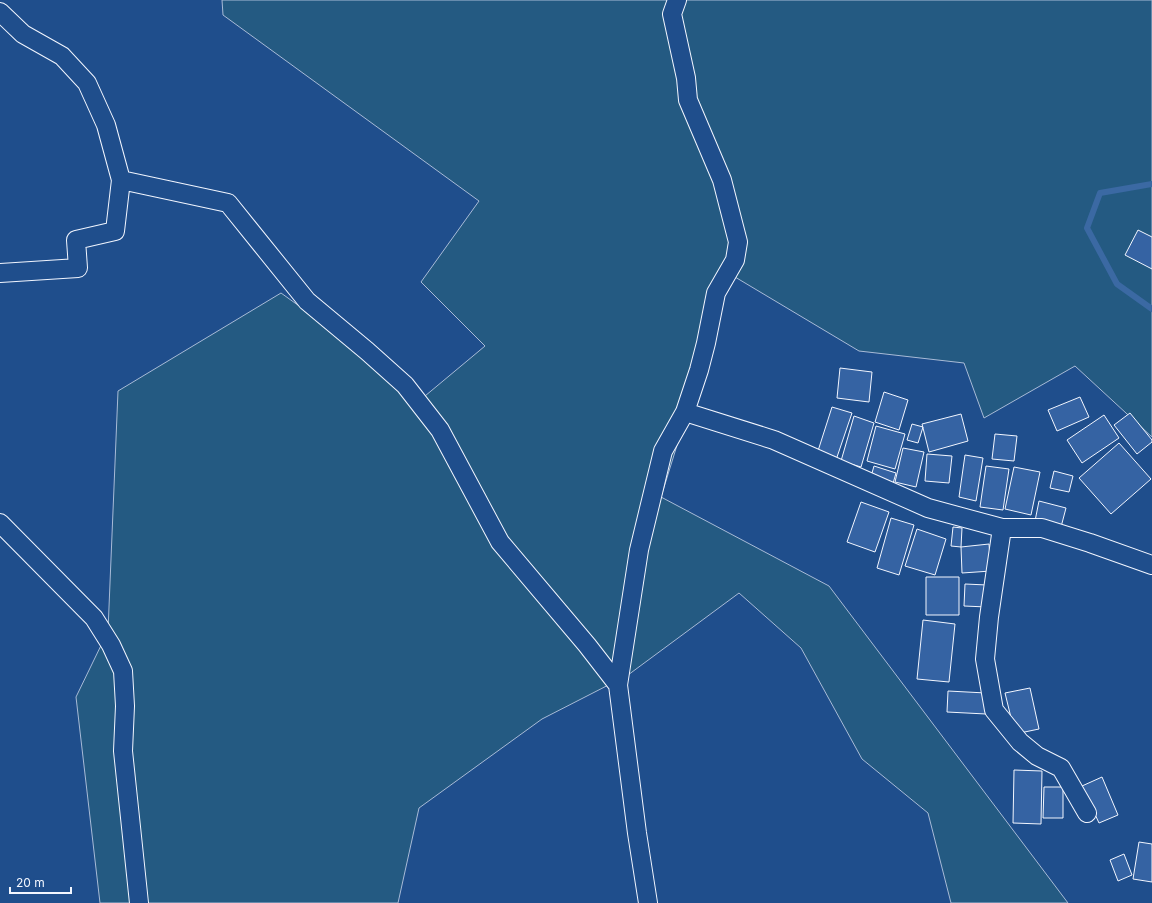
<svg xmlns="http://www.w3.org/2000/svg" width="1152" height="903" font-family="Inter,sans-serif">
	<style>
		.green { fill: #245a82; stroke: #a8bbd7 }
		.lines { fill: none; stroke-linecap: round; stroke-linejoin: round }
		.stream { stroke: #3b69a3; stroke-width: 6 }
		.building { fill: #3563a3; stroke: #f2f6ff }
		.minor-casing { stroke: #f2f6ff; stroke-width: 20 }
		.minor { stroke: #1f4e8c; stroke-width: 18 }
	</style>
	<rect width="100%" height="100%" fill="#1f4e8c"/>
	<!-- green -->
	<path class="green" d="M222,0H1152V437L1075,366L984,418L964,363L859,351L730,274L661,497L829,586L1068,903H951L928,813L862,759L801,648L739,593L628,675L542,719L419,808L398,903H100L76,697L108,631L118,391L281,293L425,396L485,346L421,282L479,201L223,15Z"/>
	<g class="lines">
		<!-- stream -->
		<path class="stream" d="M1152,184L1100,193L1087,228L1117,284L1152,309"/>
	</g>
	<!-- building -->
	<path class="building" d="M1138,230L1152,237V269L1125,255Z
		M840,368L872,372L869,402L837,398Z
		M884,392L908,400L899,430L875,422Z
		M1080,397L1089,417L1057,431L1048,410Z
		M832,407L852,413L836,460L817,454Z
		M1130,413L1152,440V442L1137,454L1114,425Z
		M961,414L968,441L929,452L922,424Z
		M1104,415L1119,438L1082,463L1067,440Z
		M854,416L874,423L861,467L841,461Z
		M912,424L923,427L918,443L907,440Z
		M876,426L905,434L895,469L867,461Z
		M995,434L1017,436L1014,461L992,459Z
		M1119,443L1151,479L1111,514L1079,478Z
		M903,448L924,452L916,487L895,482Z
		M927,454L952,456L949,483L925,481Z
		M965,455L983,458L976,501L959,497Z
		M874,466L896,473L892,487L870,480Z
		M986,466L1009,469L1003,510L980,507Z
		M1014,467L1040,472L1031,515L1005,509Z
		M1054,471L1073,476L1069,492L1050,488Z
		M1039,501L1066,508L1061,527L1035,521Z
		M861,502L889,512L875,552L847,542Z
		M891,518L914,525L899,575L877,568Z
		M953,527L962,528L961,547L951,546Z
		M917,529L946,539L935,575L905,566Z
		M989,544L991,571L962,573L961,547Z
		M926,577H959V615H926Z
		M965,584L987,585V607L964,606Z
		M923,620L955,624L949,682L917,679Z
		M1030,688L1039,729L1015,734L1005,693Z
		M948,691L986,693V714L947,712Z
		M1014,770L1042,771L1041,824L1013,823Z
		M1102,777L1118,815L1099,823L1082,786Z
		M1044,787H1063V818H1043Z
		M1139,842L1152,844V882L1133,879Z
		M1124,854L1132,875L1118,881L1110,860Z"/>
	<g class="lines">
		<defs>
			<path id="minor" d="M0,12L23,34L62,56L87,83L106,125L121,180L115,231L76,240L78,268L0,273
				M121,180L228,203L307,301L367,351L405,385L440,430L500,542L587,645L618,685
				M685,412L774,440L928,508L1002,528H1042L1090,543L1152,565
				M0,523L94,618L111,645L123,671L125,706L123,751L139,903
				M1002,528L989,617L985,659L994,710L1020,742L1037,756L1061,768L1087,813
				M648,903L637,833L618,685L639,550L663,451L685,412L699,370L706,343L716,293L735,260L738,242L722,180L688,100L686,78L672,14L677,0"/>
		</defs>
		<!-- minor casing -->
		<use href="#minor" class="minor-casing"/>
		<!-- minor -->
		<use href="#minor" class="minor"/>
	</g>
	<!-- scale -->
	<path d="M10 887v6h61v-6" fill="none" stroke="#f2f6ff" stroke-width="2"/>
	<text x="16" y="887" font-size="12" fill="#f2f6ff" stroke="#1f4e8c" stroke-width="3" paint-order="stroke">20 m</text>
</svg>
